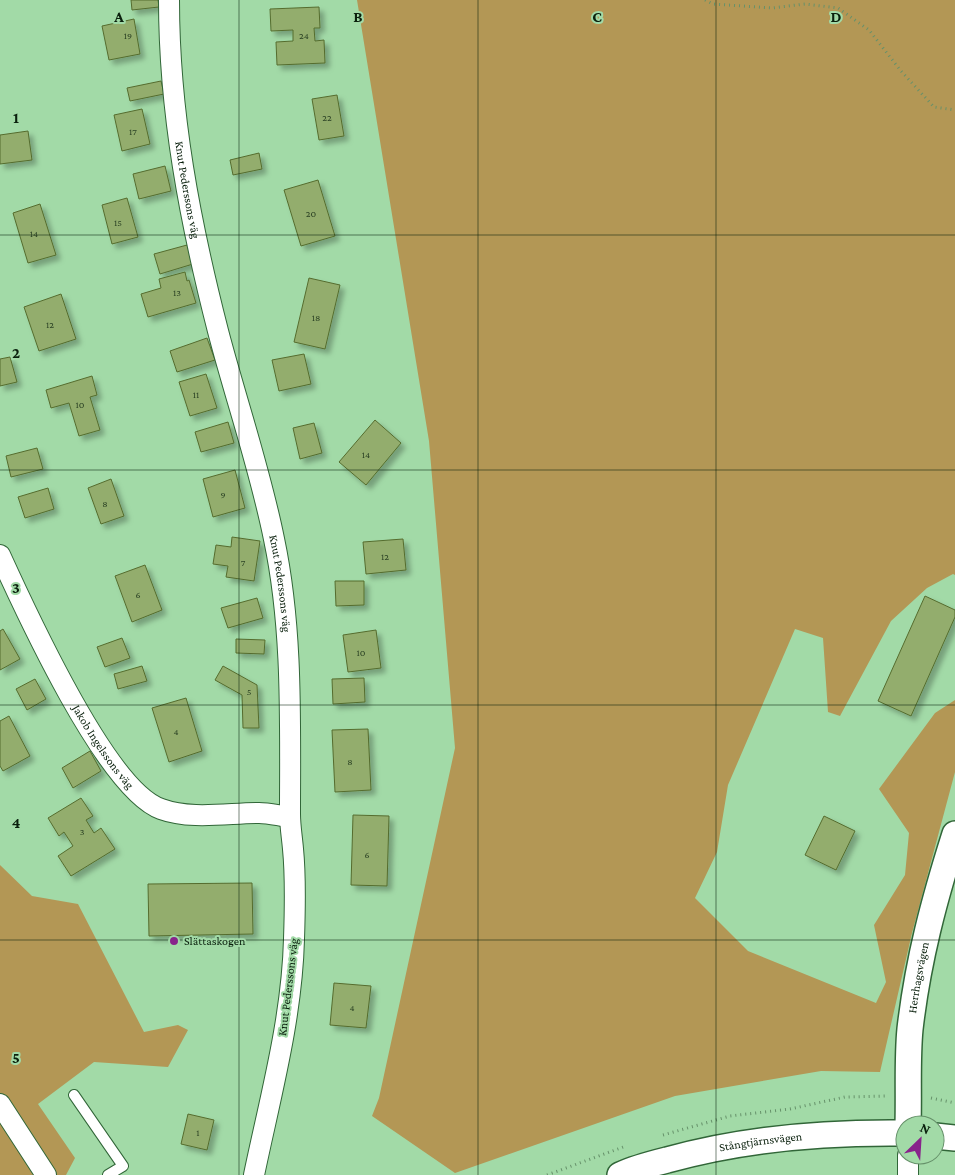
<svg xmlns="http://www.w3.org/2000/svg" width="955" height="1175" font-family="'Crimson Pro',serif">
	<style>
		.green { fill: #b39755 }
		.building { fill: #93ad6d; stroke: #556c2e; filter: url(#shadow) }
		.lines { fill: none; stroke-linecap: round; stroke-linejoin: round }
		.service-casing { stroke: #316638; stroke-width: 12 }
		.minor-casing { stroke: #316638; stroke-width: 22 }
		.tertiary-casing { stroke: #316638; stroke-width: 28 }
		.path { stroke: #66916a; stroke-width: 3; stroke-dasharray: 1 4; stroke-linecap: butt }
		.service { stroke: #fff; stroke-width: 10 }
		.minor { stroke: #fff; stroke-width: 20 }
		.tertiary { stroke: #fff; stroke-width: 25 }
		.grid { fill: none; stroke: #0a200d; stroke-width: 1; stroke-opacity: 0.55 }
		.poi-dot { fill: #88238b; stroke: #a2daa7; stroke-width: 2 }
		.labels { text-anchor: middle; stroke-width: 4; stroke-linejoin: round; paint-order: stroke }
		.number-label { font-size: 10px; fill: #2c4325 }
		.street-label { font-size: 12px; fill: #0a200d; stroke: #a2daa7 }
		.poi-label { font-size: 12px; fill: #0a200d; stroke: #a2daa7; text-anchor: start }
		.grid-label { font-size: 16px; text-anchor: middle; font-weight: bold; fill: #0a200d; stroke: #a2daa7; stroke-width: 4; stroke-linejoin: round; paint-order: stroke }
	</style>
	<defs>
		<filter id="shadow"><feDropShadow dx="4.5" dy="4.5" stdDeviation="2.5" flood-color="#0004"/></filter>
	</defs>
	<rect width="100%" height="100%" fill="#a2daa7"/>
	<!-- green -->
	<path class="green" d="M357,0H955V575L953,574L927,588L891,621L840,716L828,712L823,638L795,629L728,785L717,852L695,898L748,951L876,1003L886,982L874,925L905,875L909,833L879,789L935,713L955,700V772L912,933L880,1072L821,1071L675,1096L455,1173L372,1116L379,1098L455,748L429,441Z
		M0,865L32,896L78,904L144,1032L178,1025L188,1030L168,1067L94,1062L38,1104L75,1158L66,1175H0Z"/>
	<!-- building -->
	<path class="building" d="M131,0H158L159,7L132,10Z
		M319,7L320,28H314L315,41L324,40L325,63L277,65L276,42L293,41V30L271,31L270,9Z
		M134,19L140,54L109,60L102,26Z
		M161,81L164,94L130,101L127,88Z
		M337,95L344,136L319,140L312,99Z
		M142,109L150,144L122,151L114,115Z
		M28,131L32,160L0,164V135Z
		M259,153L262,169L233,175L230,160Z
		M165,166L171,191L139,199L133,174Z
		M318,180L335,236L301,246L284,190Z
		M127,198L138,237L112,244L102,205Z
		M40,204L56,255L28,263L13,213Z
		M187,245L193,264L160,274L154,254Z
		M185,272L187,281L189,280L196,303L148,317L141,294L161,288L159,279Z
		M309,278L340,285L325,349L294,342Z
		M61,294L76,339L39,351L24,307Z
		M207,338L215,360L177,372L170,351Z
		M304,354L311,384L279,391L272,360Z
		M10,357L17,382L0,386V359Z
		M206,374L217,408L190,416L179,382Z
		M92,376L97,395L90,397L100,430L79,436L69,403L51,408L46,390Z
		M375,420L401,443L366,485L339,462Z
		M228,422L234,443L201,452L195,432Z
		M314,423L322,453L300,459L293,428Z
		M37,448L43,469L11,477L6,456Z
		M235,470L245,508L213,517L203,479Z
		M111,479L124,516L101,524L88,488Z
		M48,488L54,509L25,518L18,497Z
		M232,537L260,541L254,581L226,577L228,566L213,564L216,545L231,547Z
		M403,539L406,570L366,574L363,542Z
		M145,565L162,610L132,622L115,576Z
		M335,581H364V605L336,606Z
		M925,596L955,610V617L911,716L878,701Z
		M257,598L263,618L228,628L221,608Z
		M3,629L20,659L0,670V631Z
		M376,630L381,668L348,672L343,635Z
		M122,638L130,658L105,667L97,647Z
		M236,639L265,640L264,654L236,653Z
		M142,666L147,681L118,689L114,674Z
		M223,666L257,685L259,728H243L242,695L215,680Z
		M364,678L365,702L333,704L332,679Z
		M35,679L46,699L27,710L16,689Z
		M186,698L202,751L169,762L152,708Z
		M9,716L30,756L3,771L0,766V721Z
		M368,729L371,790L335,792L332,730Z
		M90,751L101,771L73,788L62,768Z
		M81,798L93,816L86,820L94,833L101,828L115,849L71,876L58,856L73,846L64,832L59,836L48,818Z
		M353,815L389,816L387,886L351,885Z
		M824,816L855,831L836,870L805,855Z
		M252,883L253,934L149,936L148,884Z
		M334,983L371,986L366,1028L330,1025Z
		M188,1114L214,1120L207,1150L181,1144Z"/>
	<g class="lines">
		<defs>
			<path id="service" d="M74,1095L123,1166L108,1175"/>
			<g id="minor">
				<path id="s1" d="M169,0C169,113 190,222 218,331C236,400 260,469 274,539C293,629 290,722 290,814C290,826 292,837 293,849C296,879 295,910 294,939C292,1019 270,1098 254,1175"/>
				<path id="s2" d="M0,555C25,610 107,790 161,809C191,820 228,813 259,813C269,813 280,816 290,817"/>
				<path d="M0,1104L46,1175"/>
				<path d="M908,1175V1155"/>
			</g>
			<g id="tertiary">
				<path id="s3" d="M908,1125C909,1093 907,1060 910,1029C918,960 934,900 955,834"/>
				<path d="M935,1136L955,1138"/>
				<path id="s4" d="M620,1175C635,1168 651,1164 667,1160C745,1138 825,1132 905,1133"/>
			</g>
		</defs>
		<!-- service casing -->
		<use href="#service" class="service-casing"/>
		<!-- minor casing -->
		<use href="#minor" class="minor-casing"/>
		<!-- tertiary casing -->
		<use href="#tertiary" class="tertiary-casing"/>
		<!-- path -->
		<path class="path" d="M705,0L713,4L772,8L805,4L838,8L869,30L901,71L934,107L955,110
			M931,1098L955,1103
			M663,1135L730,1116L790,1109L845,1097L887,1096
			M547,1175L626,1146"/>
		<!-- service -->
		<use href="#service" class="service"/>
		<!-- minor -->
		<use href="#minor" class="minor"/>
		<!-- tertiary -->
		<use href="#tertiary" class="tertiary"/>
	</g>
	<!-- grid -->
	<path class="grid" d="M239,0V1175M478,0V1175M716,0V1175M0,235H955M0,470H955M0,705H955M0,940H955"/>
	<!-- markers -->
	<circle class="poi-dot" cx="174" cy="941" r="5"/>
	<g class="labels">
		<!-- number labels -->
		<g class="number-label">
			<text x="128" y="39">19</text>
			<text x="304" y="39">24</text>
			<text x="327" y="121">22</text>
			<text x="133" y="135">17</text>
			<text x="311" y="217">20</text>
			<text x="118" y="226">15</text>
			<text x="34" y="237">14</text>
			<text x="177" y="296">13</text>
			<text x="316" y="321">18</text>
			<text x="50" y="328">12</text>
			<text x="196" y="398">11</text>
			<text x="80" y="408">10</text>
			<text x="366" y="458">14</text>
			<text x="223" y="498">9</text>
			<text x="105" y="507">8</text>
			<text x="385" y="560">12</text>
			<text x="243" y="566">7</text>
			<text x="138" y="598">6</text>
			<text x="361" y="656">10</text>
			<text x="249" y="695">5</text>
			<text x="176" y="735">4</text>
			<text x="350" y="765">8</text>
			<text x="82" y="835">3</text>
			<text x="367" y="858">6</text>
			<text x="352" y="1011">4</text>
			<text x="198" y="1136">1</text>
		</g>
		<!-- street labels -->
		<g class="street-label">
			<text dy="4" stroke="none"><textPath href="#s1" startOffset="191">Knut Pederssons väg</textPath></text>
			<text dy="4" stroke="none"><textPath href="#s1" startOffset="596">Knut Pederssons väg</textPath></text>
			<text dy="4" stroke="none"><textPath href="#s2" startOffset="218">Jakob Ingelssons väg</textPath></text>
			<text dy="4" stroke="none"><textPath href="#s3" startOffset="148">Herrhagsvägen</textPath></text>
			<text transform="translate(288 987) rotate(-83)" y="4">Knut Pederssons väg</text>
			<text dy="4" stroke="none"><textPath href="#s4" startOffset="145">Stångtjärnsvägen</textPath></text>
		</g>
		<!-- poi labels -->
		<g class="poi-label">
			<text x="184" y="945">Slättaskogen</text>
		</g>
	</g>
	<g class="grid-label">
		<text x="119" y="22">A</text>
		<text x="358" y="22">B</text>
		<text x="597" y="22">C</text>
		<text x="836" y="22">D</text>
		<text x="16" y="123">1</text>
		<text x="16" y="358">2</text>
		<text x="16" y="593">3</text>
		<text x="16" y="828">4</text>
		<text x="16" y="1063">5</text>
	</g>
	<!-- north arrow -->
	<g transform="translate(920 1140) rotate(25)"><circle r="24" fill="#a2daa7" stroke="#659069"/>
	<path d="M0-4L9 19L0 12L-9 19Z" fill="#88238b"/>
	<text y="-8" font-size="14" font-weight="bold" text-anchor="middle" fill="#0a200d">N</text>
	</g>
</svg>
